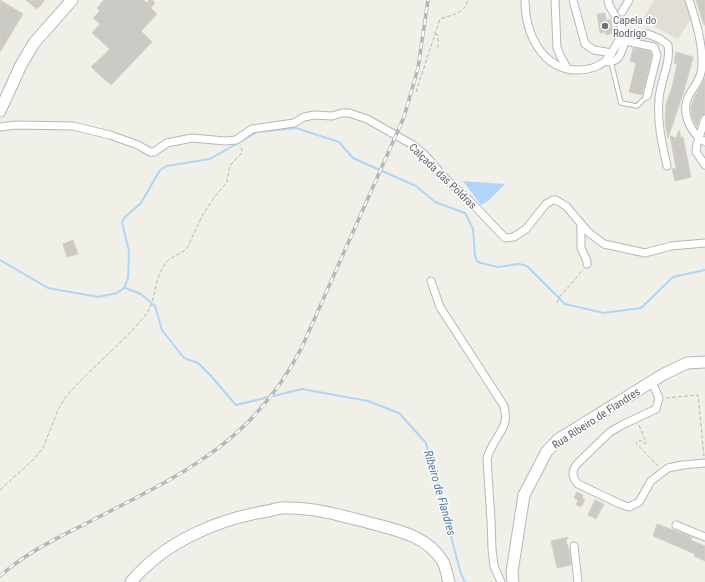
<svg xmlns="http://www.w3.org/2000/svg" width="705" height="582" font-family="'Roboto Condensed',sans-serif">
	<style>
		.education { fill: #e0ded7 }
		.water { fill: #afd6f9 }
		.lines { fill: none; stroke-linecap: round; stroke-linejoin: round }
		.stream { stroke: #afd6f9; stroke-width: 2 }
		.building { fill: #cccac5; stroke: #d5d1c7 }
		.service-casing { stroke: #b5b8bb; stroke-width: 5.5 }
		.minor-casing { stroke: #b5b8bb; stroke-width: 9 }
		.secondary-casing { stroke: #b4b7bb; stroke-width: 13 }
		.path { stroke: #a0c6ad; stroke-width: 1; stroke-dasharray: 4 2; stroke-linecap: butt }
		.service { stroke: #fff; stroke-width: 3.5 }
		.minor { stroke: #fff; stroke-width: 7 }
		.secondary { stroke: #fff; stroke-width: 11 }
		.rail-casing { stroke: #b6b7b7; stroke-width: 3.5 }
		.rail { stroke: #fff; stroke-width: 2; stroke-dasharray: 6; stroke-linecap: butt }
		.worship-dot { fill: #6b7280; stroke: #fff; stroke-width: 1.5 }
		.labels { text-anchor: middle; stroke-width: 3; stroke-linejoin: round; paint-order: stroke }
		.worship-label { font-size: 11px; fill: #5b616d; stroke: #fff; text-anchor: start }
		.street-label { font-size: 11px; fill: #5f6367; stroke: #fff }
		.water-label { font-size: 12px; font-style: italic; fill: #4c77ab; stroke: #fff }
	</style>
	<rect width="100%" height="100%" fill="#f0efe8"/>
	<!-- education -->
	<path class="education" d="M654,0H686L691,19L678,39L642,20Z"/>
	<!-- water -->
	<path class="water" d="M463,181L505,184L488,201L481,205Z"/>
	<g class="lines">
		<!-- stream -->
		<path class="stream" d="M0,260L48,288L98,297L117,293L124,288L128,278L129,251L122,223L124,218L141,203L160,170L167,166L210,159L257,132L296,128L339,142L353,158L416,186L435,202L465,213L473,229L475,256L477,261L481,263L498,267L518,264L524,265L528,267L565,304L604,313L641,308L673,277L705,270
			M125,288L141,294L155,306L162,330L184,358L198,363L211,376L236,405L302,389L368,401L399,413L426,443L461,574L465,582"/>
	</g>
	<!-- building -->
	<path class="building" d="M0,0L23,14L0,52Z
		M26,0H45L37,9Z
		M104,0H144L147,3L149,0H152L155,3L151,8L157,14L141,31L152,42L111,85L91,67L110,49L92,33L100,24L93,18L100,11L97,8Z
		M696,0H705V25H704Z
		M605,13L606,20H611L613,33L606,35V32L600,33L597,14Z
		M633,48L650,51L652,55L642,95L629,92L636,63L630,61Z
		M676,52L693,57L684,91L668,138L665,123L666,104L672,87L677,64L674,63Z
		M705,78V114L700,117L697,127L692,117L691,107L694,98Z
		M679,130L681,137H683L691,177L675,181L672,169L676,168L670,136L676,138Z
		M73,240L78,254L67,257L63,244Z
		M577,492L583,495L582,498L585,499L581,507L576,505L578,500L574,498Z
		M595,500L604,504L596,519L588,515Z
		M657,524L692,537L691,540L705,546V561L694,556L695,554L653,536Z
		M568,537L566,541L569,550L571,565L557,568L551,541Z"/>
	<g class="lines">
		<defs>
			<path id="service" d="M611,62L621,103L637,106L647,96"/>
			<path id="minor" d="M525,0C525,32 541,70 578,70C588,70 596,68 604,62C613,54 618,41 624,31
				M555,0L557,48L561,57L568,70
				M573,0L585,44L594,50L612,53
				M608,0L609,5L624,31
				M689,0C696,21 703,44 702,66C701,82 692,87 687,100C682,116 692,134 705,142
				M622,12L629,0
				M624,31L634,35L648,34L660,39L668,45C671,64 660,81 659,99C657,122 662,144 667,166
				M625,41L654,47L657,55L647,96
				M605,61C620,64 621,53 625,41L621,40
				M705,119L697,144L696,152L705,165
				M0,127L16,125L73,126L110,135L138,145L150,152H154L167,143L192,138L225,141L236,140L252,129L294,123L304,117L314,115L332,116L342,113H349L367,119L413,145L425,155L445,178L470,201L505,238L514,237L526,229L546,204L553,200H556L566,206L588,232L604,244L645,253L671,246L705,243
				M581,224V248L587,261V264
				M431,281L440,307L504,406C505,412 507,419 504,425C499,437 490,446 487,459L491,520L492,549L494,566L501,582
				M652,382L659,398L656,409L622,425L610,432L577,464C571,472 572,477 578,484L620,504L629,507L639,502L651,481L668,468L683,465L705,463
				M676,525L705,537
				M574,546L578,582"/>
			<path id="secondary" d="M0,111L21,65L34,43L72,0
				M131,582C164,542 218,519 268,511C275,509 283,507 289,508C317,508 343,516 370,523C397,530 428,536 443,562C446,567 447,576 449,582
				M513,582L512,572L524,495L547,451L559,439L664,374L687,363L705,362"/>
		</defs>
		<!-- service casing -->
		<use href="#service" class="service-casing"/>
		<!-- minor casing -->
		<use href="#minor" class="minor-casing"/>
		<!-- secondary casing -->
		<use href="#secondary" class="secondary-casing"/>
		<!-- path -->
		<path class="path" d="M435,34L438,35V48
			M416,92L440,19C453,14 463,15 468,0
			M557,303L560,296L573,282L583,269
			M666,398L698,395L704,456
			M639,425L645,440V444L640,440L636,443L659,467
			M0,490L35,458L43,448L58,410L65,398C89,369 120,346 144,317C157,302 153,280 165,264C170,256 181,255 187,248L202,216L213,199L227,182L229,169L232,163L241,154L242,150L240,145"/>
		<!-- service -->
		<use href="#service" class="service"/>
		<!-- minor -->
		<use href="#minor" class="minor"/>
		<!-- secondary -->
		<use href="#secondary" class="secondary"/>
		<defs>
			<path id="rail" d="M0,576C27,552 59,537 91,521C182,474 253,443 302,347L404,117L418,68L428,0"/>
		</defs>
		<!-- rail casing -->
		<use href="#rail" class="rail-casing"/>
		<!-- rail -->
		<use href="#rail" class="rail"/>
	</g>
	<!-- markers -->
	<circle class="worship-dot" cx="605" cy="26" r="4"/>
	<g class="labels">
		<!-- worship labels -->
		<g class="worship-label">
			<text x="613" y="24">Capela do<tspan x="613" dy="13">Rodrigo</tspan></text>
		</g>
		<!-- street labels -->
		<g class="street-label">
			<text transform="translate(443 176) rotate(44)" y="4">Calçada das Poldras</text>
			<text transform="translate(596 418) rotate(-33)" y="4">Rua Ribeiro de Flandres</text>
		</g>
		<!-- water labels -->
		<g class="water-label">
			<text transform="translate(440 493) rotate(74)" y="4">Ribeiro de Flandres</text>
		</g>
	</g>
</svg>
